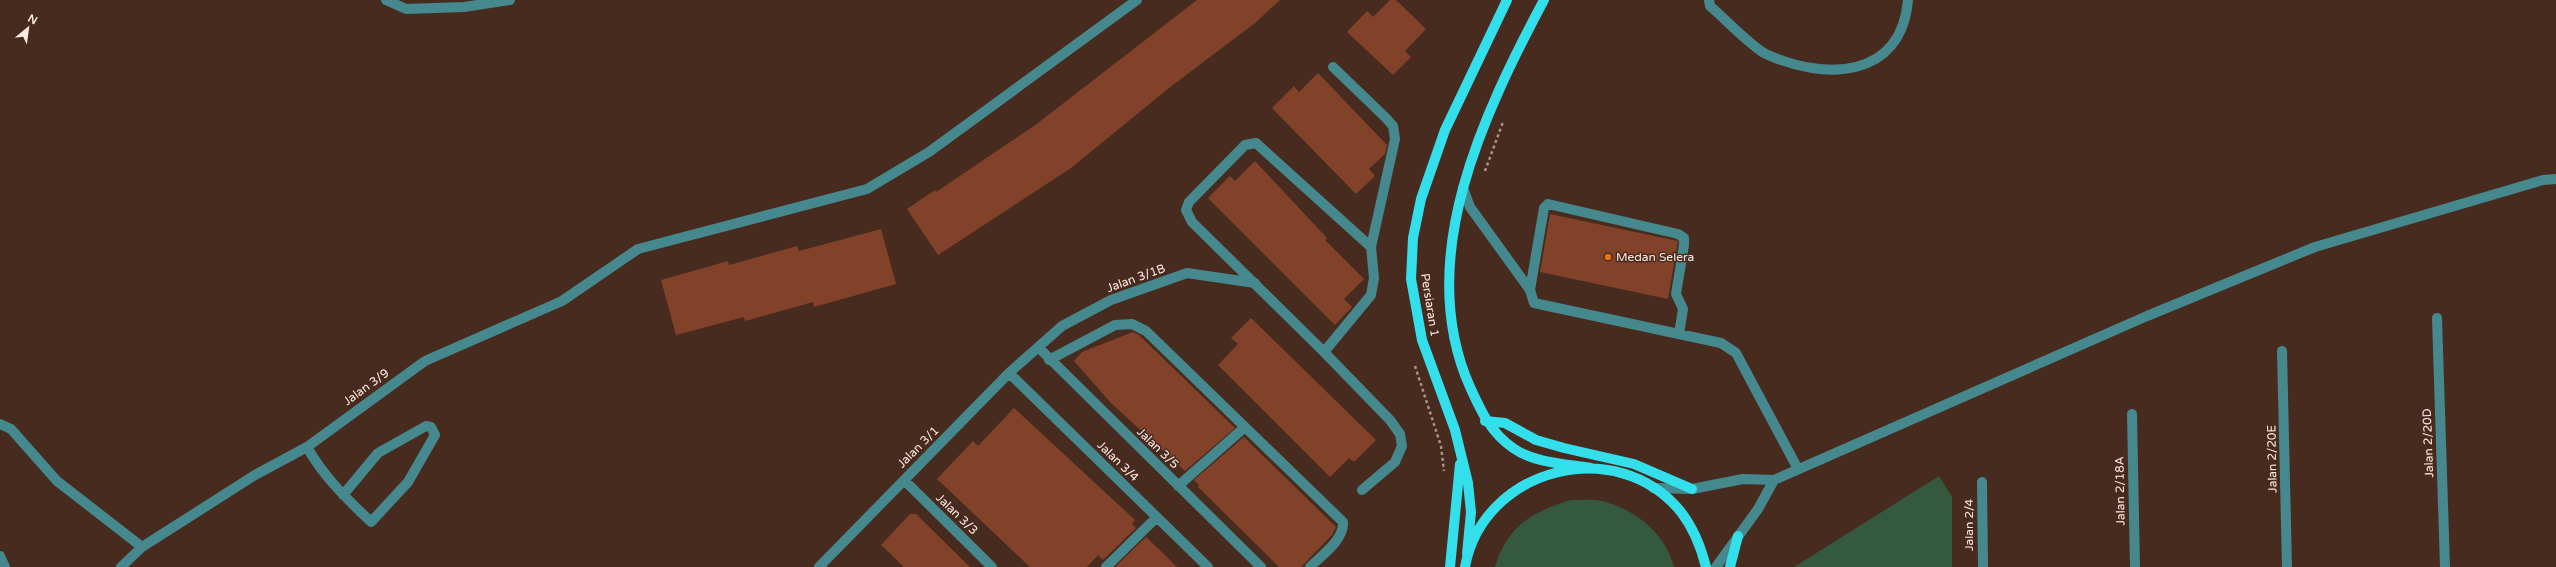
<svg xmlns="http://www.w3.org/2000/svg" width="2556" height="567" font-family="'Varela Round',sans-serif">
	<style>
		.green { fill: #34593f }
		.building { fill: #814229 }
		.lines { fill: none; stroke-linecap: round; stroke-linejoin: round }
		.path { stroke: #ab9389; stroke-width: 2.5; stroke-dasharray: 3 3; stroke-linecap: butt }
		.minor { stroke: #45898f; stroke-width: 10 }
		.major { stroke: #34dfec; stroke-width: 10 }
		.food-dot { fill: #e8710a; stroke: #482b1f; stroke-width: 1.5 }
		.labels { text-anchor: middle; stroke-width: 3; stroke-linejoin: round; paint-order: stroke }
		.poi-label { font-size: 12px; fill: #feeae2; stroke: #482b1f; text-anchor: start }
		.street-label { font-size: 12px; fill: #feeae2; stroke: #482b1f }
	</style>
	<rect width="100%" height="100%" fill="#482b1f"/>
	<!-- green -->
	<path class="green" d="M1939,476L1952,497V567H1794Z
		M1571,500C1581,500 1593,499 1602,501C1635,509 1666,534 1674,567H1495C1507,526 1532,512 1571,500Z"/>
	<!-- building -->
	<path class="building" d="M1197,0H1280L1255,23L1169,88L1071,168L938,255L907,209L935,190L936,192L1034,126Z
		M1390,0H1396L1426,29L1405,51L1411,57L1393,75L1347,32L1367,11L1373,17Z
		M1318,73L1387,145L1385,154L1369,169L1375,176L1356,194L1272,108L1294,86L1299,92Z
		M1255,161L1327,238L1325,240L1364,279L1344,299L1352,307L1335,325L1208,198L1230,176L1235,181Z
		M1550,214L1678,241L1668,299L1540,272Z
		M881,229L896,284L814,307L813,302L745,321L744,317L676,335L661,280L728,261L729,265L797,246L799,251Z
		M1251,318L1376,440L1354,462L1349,458L1330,477L1218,365L1238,344L1231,338Z
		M1133,332L1139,335L1235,428L1185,471L1111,403L1074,361L1082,352Z
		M1014,408L1135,520L1132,524L1136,528L1103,560L1098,555L1087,567H1030L937,479L973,441L978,446Z
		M1244,437L1336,527L1332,535L1301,567H1279L1198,487L1199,485L1194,480Z
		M910,514H916L970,567H904L881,545Z
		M1146,537L1164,554L1177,567H1115Z"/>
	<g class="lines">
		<!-- path -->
		<path class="path" d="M1485,171L1503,122
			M1415,366L1441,446L1444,471"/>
		<!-- minor -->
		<path class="minor" d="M386,0L406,9L464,7L510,0
			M1709,0L1710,6C1723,17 1753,48 1766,54C1825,81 1901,79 1908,0
			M1463,188L1470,207L1530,290L1534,303L1721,343L1736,353L1798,469
			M1530,290L1544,208L1548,204L1678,234L1684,238V245L1676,294L1683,309L1679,334
			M2437,318L2445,567
			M1038,347L1261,567
			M2282,351L2287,567
			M1324,352L1371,295L1374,278L1371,247L1395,139L1393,126L1386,118L1333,67
			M1049,360L1115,325L1132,324L1146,331L1343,522C1344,540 1322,555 1310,567
			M1009,373L1208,567
			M2132,414L2135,567
			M0,424L11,429L57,481L142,547
			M307,447C323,476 347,499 371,522L408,482L435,435L431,427L426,426L378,453L343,495
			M904,480L992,567
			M1982,482L1983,567
			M1178,486L1245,427
			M1653,488L1692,489L1743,479L1774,480L2147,316L2315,247L2543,180L2556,179
			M1362,490L1395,462L1402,446L1400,434L1390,420L1324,352L1192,222L1186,210L1189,202L1245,145L1256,143L1371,247
			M0,556L5,567
			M121,567L142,547L255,475L307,447L425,361L562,301L638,249L867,189L929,152L1137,0
			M819,567L1009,373L1062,326L1111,300L1187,273L1255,283
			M1106,567L1157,517
			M1716,567L1758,509L1774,480"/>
		<!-- major -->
		<path class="major" d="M1544,0C1484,113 1413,259 1470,387C1481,411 1490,432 1513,448C1534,463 1566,464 1591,468
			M1485,421L1505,423L1536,440L1564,448L1634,464L1692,489
			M1467,554L1471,512L1468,483L1455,430L1422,340L1411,279L1413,238L1421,199L1445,130L1507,0
			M1450,567L1460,464
			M1465,567C1483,468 1617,433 1681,512C1694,529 1701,547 1706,567
			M1730,567L1738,536"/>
	</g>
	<!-- markers -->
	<circle class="food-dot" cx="1608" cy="257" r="4"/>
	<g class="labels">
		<!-- poi labels -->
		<g class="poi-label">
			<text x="1616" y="261">Medan Selera</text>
		</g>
		<!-- street labels -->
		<g class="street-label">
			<text transform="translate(1136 278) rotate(-20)" y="4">Jalan 3/1B</text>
			<text transform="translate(1430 305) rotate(81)" y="4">Persiaran 1</text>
			<text transform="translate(366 387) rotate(-36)" y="4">Jalan 3/9</text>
			<text transform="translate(2428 443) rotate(-92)" y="4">Jalan 2/20D</text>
			<text transform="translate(918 447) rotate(-45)" y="4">Jalan 3/1</text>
			<text transform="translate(1158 448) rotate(44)" y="4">Jalan 3/5</text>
			<text transform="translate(2272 459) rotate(-91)" y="4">Jalan 2/20E</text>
			<text transform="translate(1118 461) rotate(44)" y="4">Jalan 3/4</text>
			<text transform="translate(2120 491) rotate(-91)" y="4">Jalan 2/18A</text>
			<text transform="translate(957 514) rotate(44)" y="4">Jalan 3/3</text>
			<text transform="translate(1969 525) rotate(-90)" y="4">Jalan 2/4</text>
		</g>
	</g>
	<!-- north arrow -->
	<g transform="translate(28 28) rotate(29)" stroke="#482b1f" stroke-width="3" paint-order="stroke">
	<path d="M0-3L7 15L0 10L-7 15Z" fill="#feeae2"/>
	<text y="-6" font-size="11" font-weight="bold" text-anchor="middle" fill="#feeae2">N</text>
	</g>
</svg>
